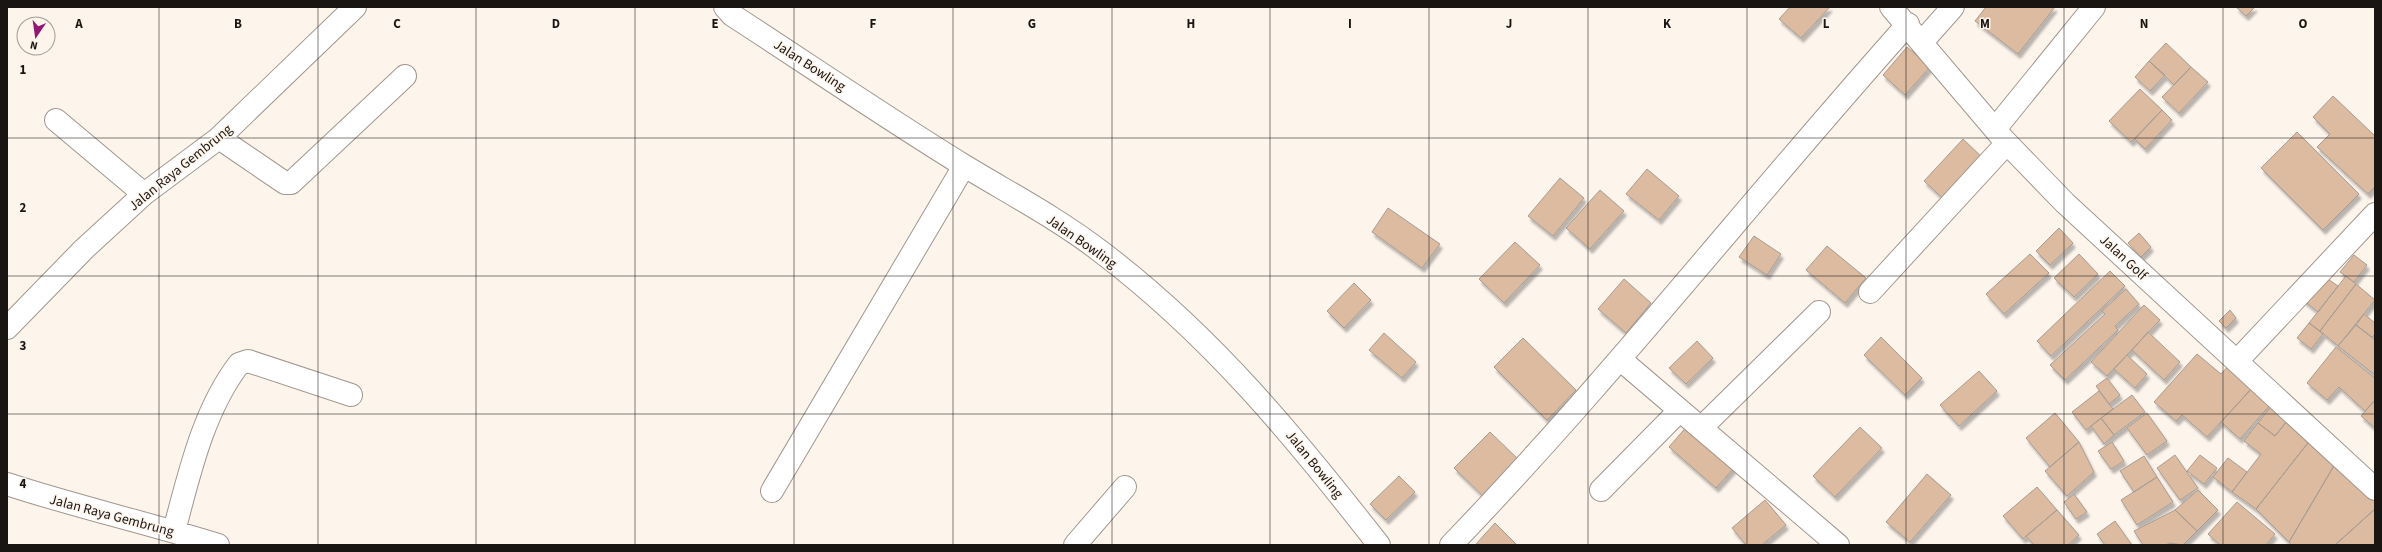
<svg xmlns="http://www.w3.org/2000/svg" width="2382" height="552" font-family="'Source Sans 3',sans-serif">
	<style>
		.building { fill: #dcbba0; stroke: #a79c93; filter: url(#shadow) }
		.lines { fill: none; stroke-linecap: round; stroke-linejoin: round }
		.street-casing { stroke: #a2978e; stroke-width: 24 }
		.street { stroke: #fff; stroke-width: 22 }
		.grid { fill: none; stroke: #191512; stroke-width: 1; stroke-opacity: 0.55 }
		.labels { text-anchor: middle; stroke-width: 3; stroke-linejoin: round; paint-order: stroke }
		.street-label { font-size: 14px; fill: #191512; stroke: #fdf4ec }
		.grid-label { font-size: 13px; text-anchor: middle; font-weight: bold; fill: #191512; stroke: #fdf4ec; stroke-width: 3; stroke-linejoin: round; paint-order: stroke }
	</style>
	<defs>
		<filter id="shadow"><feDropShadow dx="2.5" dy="4.5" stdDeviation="1" flood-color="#0004"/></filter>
	</defs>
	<rect width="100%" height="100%" fill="#fdf4ec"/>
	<!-- building -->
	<path class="building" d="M1790,7H1830L1801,38L1779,19Z
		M1986,7H2055L2018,54L1975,21Z
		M2236,7H2255L2246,16Z
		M2166,43L2191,67L2174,85L2149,61Z
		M1907,47L1930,67L1905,95L1883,75Z
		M2149,61L2165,75L2150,91L2135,77Z
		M2191,67L2208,82L2179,113L2162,97Z
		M2140,89L2162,110L2131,142L2109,121Z
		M2333,96L2375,136V187L2368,194L2317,147L2330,134L2313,117Z
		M2162,110L2172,120L2145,149L2135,139Z
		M2297,132L2359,194L2323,230L2261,168Z
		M1963,139L1985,160L1946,201L1924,181Z
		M1647,169L1679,196L1659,220L1626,194Z
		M1560,178L1584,198L1553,236L1528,216Z
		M1600,190L1624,211L1590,249L1566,228Z
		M1388,208L1440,244L1422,268L1372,232Z
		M2059,228L2073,243L2050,265L2036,251Z
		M2139,233L2151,247L2141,257L2128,243Z
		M1754,236L1781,254L1767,275L1739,257Z
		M1515,242L1540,265L1504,303L1479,279Z
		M1827,246L1866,278L1845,303L1806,270Z
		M2030,254L2049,273L2004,314L1986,294Z
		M2079,254L2098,274L2074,297L2054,278Z
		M2354,255L2367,265L2354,282L2340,272Z
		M2110,271L2125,286L2051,356L2037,341Z
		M2322,275L2338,286L2318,312L2302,299Z
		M2346,276L2356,284L2320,331L2309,323Z
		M1624,279L1651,303L1626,333L1598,309Z
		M1354,283L1371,300L1344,328L1327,311Z
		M2356,284L2375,300L2338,346L2320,331Z
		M2126,289L2139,304L2115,326L2118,330L2065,380L2050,365L2105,314L2102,311Z
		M2144,305L2160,320L2107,376L2091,362Z
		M2230,310L2236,318L2226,328L2219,321Z
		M2364,314L2375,323V334L2372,337L2356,325Z
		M2309,323L2323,334L2311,349L2297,338Z
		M2356,325L2375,340V375L2338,346Z
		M2148,332L2180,362L2164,380L2132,350Z
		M1384,333L1416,362L1402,378L1369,350Z
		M1881,337L1922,378L1905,395L1864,355Z
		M1523,338L1576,390L1547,420L1494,367Z
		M1697,341L1713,358L1686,384L1669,368Z
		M2336,347L2375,378V400L2365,411L2339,387L2327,400L2307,383Z
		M2197,354L2221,374L2229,365L2253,387L2207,437L2182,415L2176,421L2154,402Z
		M2127,355L2147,374L2135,388L2114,369Z
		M1979,371L1997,391L1959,426L1940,405Z
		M2107,378L2120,395L2109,404L2096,386Z
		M2253,387L2272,403L2240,439L2221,422Z
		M2099,391L2113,409L2086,430L2072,412Z
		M2132,395L2145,412L2114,435L2101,418Z
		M2375,400V428L2361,416Z
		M2272,405L2287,421L2275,436L2258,423Z
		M2055,413L2079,442L2050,467L2026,438Z
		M2147,413L2167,441L2147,455L2127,428Z
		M2101,418L2114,435L2104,444L2091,426Z
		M2287,421L2311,439L2256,509L2232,492L2261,454L2244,441L2258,423L2275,436Z
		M1688,425L1735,467L1716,488L1669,447Z
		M1860,427L1882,448L1835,497L1813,476Z
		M1490,432L1520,461L1484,497L1454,468Z
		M2311,439L2338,459L2289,542L2256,509Z
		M2079,442L2094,472L2067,496L2045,471Z
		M2112,442L2124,461L2111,469L2098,451Z
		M2175,455L2198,488L2180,500L2157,468Z
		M2200,455L2217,468L2204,484L2187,471Z
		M2144,456L2157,477L2134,492L2120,471Z
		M2228,458L2247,472L2232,492L2213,477Z
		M2338,459L2375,492V509L2335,545H2291L2289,542Z
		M1927,474L1951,495L1910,542L1886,522Z
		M1399,476L1415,492L1386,520L1370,504Z
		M2157,477L2173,502L2137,525L2121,500Z
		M2037,487L2057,510L2023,539L2003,516Z
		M2198,490L2218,510L2197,531L2175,510Z
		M2074,494L2087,512L2076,519L2064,502Z
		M1765,500L1786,525L1762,545H1746L1732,528Z
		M2237,502L2275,534L2266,545H2220L2208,534Z
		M2375,509V545H2335Z
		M2057,510L2079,535L2068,545H2034L2026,536Z
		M2175,510L2197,531L2183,545L2169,543L2166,545H2143L2134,531Z
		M2115,521L2132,545H2105L2097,534Z
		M1495,523L1517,545H1477L1476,544Z"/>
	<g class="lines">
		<defs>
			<path id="street" d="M725,7L732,15C809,65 885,117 963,165C1009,193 1057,218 1100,251C1211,335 1294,436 1379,545
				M1891,7L2004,140L2065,203L2375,489
				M1922,42L1953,7
				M56,120L144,194
				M1995,129L2094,7
				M219,138L285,183H291L405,76
				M1870,292L2007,143
				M7,328L84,249L144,194L219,138L355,7
				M1621,360L1838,545
				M2237,361L2375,214
				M1701,428L1819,312
				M7,484C77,507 148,523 218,545
				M1601,490L1679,411
				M772,491L964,166
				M174,531C189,475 203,411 239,364L248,361L351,395
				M1075,545L1125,487
				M1451,545C1611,379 1754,196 1908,24"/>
		</defs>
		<!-- street casing -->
		<use href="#street" class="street-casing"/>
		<!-- street -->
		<use href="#street" class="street"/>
	</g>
	<!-- grid -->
	<path class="grid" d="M159,7V545M318,7V545M476,7V545M635,7V545M794,7V545M953,7V545M1112,7V545M1270,7V545M1429,7V545M1588,7V545M1747,7V545M1906,7V545M2064,7V545M2223,7V545M7,138H2375M7,276H2375M7,414H2375"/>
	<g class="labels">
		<!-- street labels -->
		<g class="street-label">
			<text transform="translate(810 65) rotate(33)" y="5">Jalan Bowling</text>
			<text transform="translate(180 167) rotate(-39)" y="5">Jalan Raya Gembrung</text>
			<text transform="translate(1082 241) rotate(35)" y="5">Jalan Bowling</text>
			<text transform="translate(2124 257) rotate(43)" y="5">Jalan Golf</text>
			<text transform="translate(1315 464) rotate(51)" y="5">Jalan Bowling</text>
			<text transform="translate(112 515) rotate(15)" y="5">Jalan Raya Gembrung</text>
		</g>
	</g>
	<g class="grid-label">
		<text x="79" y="28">A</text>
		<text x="238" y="28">B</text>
		<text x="397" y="28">C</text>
		<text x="556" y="28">D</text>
		<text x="715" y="28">E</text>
		<text x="873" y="28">F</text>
		<text x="1032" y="28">G</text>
		<text x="1191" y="28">H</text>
		<text x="1350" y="28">I</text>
		<text x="1509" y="28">J</text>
		<text x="1667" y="28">K</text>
		<text x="1826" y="28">L</text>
		<text x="1985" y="28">M</text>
		<text x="2144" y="28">N</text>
		<text x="2303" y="28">O</text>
		<text x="23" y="74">1</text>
		<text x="23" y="212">2</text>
		<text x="23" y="350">3</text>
		<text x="23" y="488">4</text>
	</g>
	<!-- border -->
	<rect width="2382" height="552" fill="none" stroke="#191512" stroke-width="16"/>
	<!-- north arrow -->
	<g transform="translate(36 36) rotate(193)"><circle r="19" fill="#fdf4ec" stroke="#a29b95"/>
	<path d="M0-3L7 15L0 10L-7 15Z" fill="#921875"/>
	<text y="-6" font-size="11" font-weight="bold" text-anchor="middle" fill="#191512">N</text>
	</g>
</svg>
